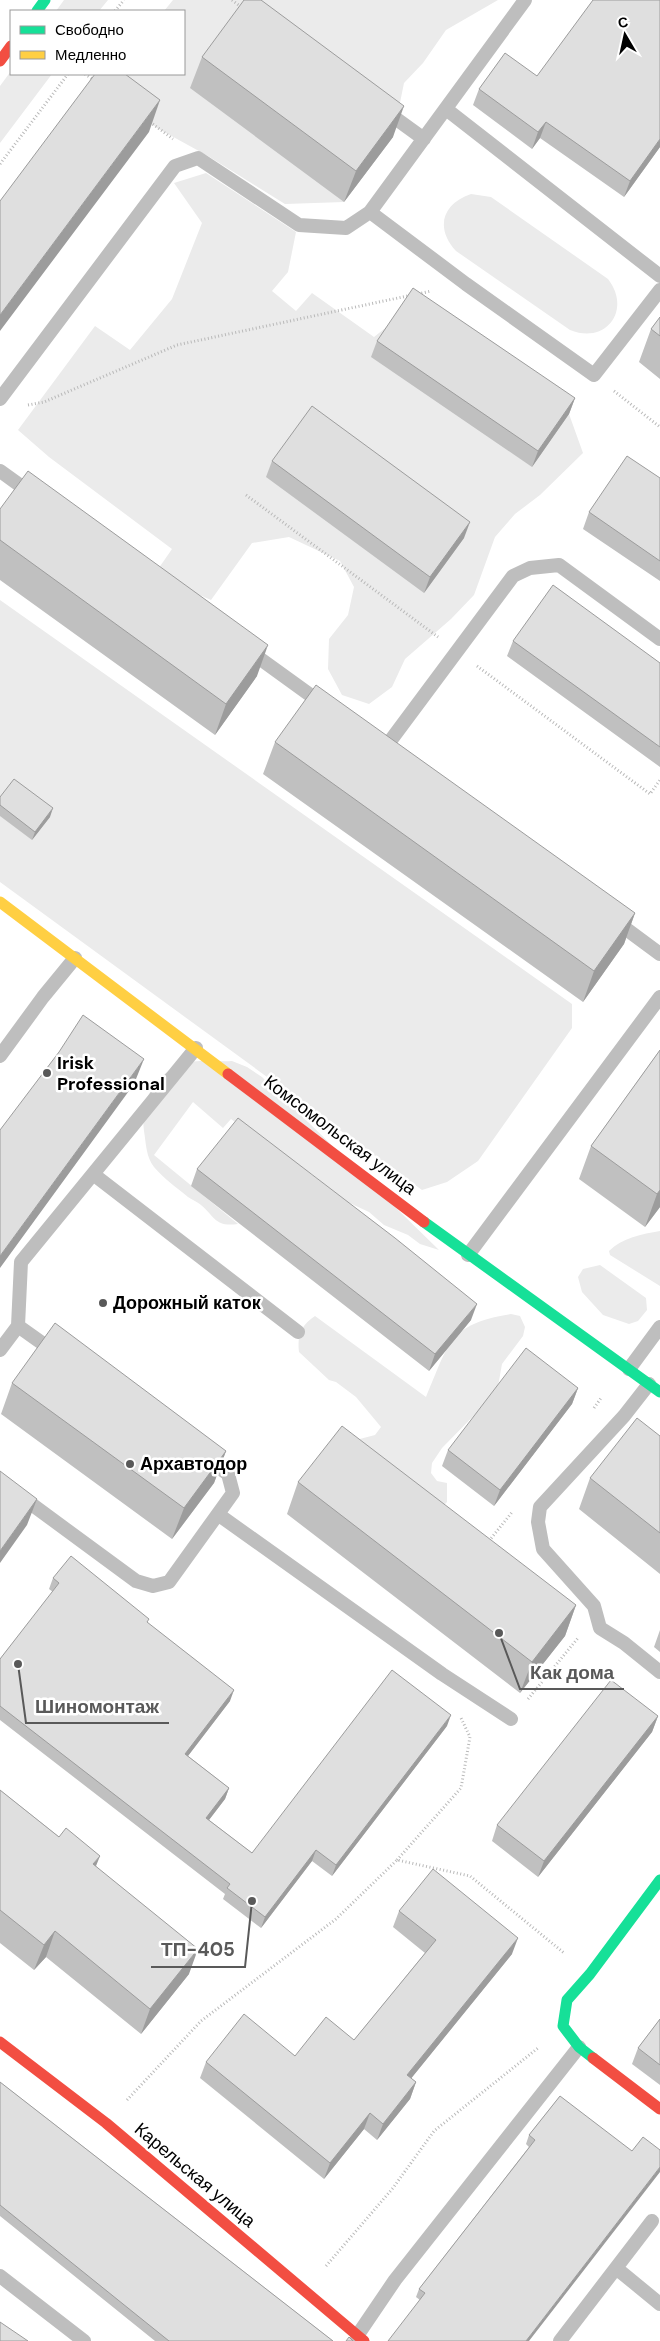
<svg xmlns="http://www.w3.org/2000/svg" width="660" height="2341" font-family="'DM Sans',sans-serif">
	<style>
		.green { fill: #ebebeb }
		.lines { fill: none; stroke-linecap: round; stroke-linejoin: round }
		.path { stroke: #b9b9b9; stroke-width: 3; stroke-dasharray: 1 2.5; stroke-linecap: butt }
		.lane { stroke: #bebebe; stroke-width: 14 }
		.fast { stroke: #16e098; stroke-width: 11 }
		.slow { stroke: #ffcf43; stroke-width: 11 }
		.jam { stroke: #f24e42; stroke-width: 11 }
		.wall { fill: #c0c0c0 }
		.shaded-wall { fill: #9c9c9c }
		.building { fill: #dfdfdf; stroke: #9c9c9c }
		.poi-dot { fill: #595959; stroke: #fff; stroke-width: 2 }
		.labels { text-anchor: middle; stroke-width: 5; stroke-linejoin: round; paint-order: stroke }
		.poi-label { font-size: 18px; font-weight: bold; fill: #000; stroke: #fff; text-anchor: start }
		.street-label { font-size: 18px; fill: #000; stroke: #fff }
		.leader { fill: none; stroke: #595959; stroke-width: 2 }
		.callout-dot { fill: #595959; stroke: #fff; stroke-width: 2 }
		.callout-label { font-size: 19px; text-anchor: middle; font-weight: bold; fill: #595959; stroke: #fff; stroke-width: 5; stroke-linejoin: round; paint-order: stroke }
	</style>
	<rect width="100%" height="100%" fill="#fff"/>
	<!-- green -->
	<path class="green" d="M64,0H108L99,11H56Z
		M173,0H498L446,30L423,63L404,83L393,137L344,202L285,204L208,156L157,128L102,86L105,74H184V11H164Z
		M11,71V74H52L0,143V86Z
		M206,173L296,232L288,272L272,291L296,311L312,293L374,337L389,325L408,304L569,414L583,453L540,495L515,514L495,537L474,595L451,619L405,659L392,687L369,704L342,695L328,669L329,639L348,615L354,587L340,561L289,537L252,543L211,600L154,575L172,549L49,457L18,430L95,326L130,350L172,299L202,223L174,183Z
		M471,194L491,197L608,279C632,310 606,345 570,330L456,251C435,228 442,204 471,194Z
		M0,600L572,1004V1028L478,1161L447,1182L422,1190L0,882Z
		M232,1061L247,1067L262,1077L439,1250L420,1244L408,1235L384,1225L369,1212L343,1200L312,1174L283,1157L231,1119L223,1128L193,1102L154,1155L238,1224C215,1227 216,1218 201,1205C198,1202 192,1200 188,1197C177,1188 163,1178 154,1167C146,1157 146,1143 144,1131C140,1102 154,1074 182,1064C196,1059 217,1062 232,1061Z
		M660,1231V1286L610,1255L609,1251C622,1238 642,1234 660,1231Z
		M600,1265L646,1298L647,1310L638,1321L629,1324L603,1315L582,1292L578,1277L583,1269Z
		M511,1314L520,1316L525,1327L523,1336L502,1364L497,1392L442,1448L432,1463L431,1473L437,1481L447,1483V1502L441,1508L356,1440L375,1435L381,1427L356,1397L336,1382L329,1380L299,1352C297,1336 301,1325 315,1316L426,1397C449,1344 448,1324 511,1314Z"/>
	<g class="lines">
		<!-- path -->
		<path class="path" d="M232,0L241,7
			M115,11L124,0
			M85,74L95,81
			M150,122L173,139
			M0,164L68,74
			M418,294L431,291
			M614,391L660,427
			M28,405L44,402L177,345L412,295
			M246,495L438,637
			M477,666L650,794L660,780
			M594,1408L601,1398
			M489,1541L513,1511
			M528,1699L578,1638
			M397,1860L461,1788L470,1737L461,1718
			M127,2100L201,2021L336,1919L397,1860L470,1876L564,1953
			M326,2266L393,2188L434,2131L538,2048"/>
		<!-- lane -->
		<path class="lane" d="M525,0L370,212L466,284L594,375L660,290
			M446,109L660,276
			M384,110L424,139
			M0,399L175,166L198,158L299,225L346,228L370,212
			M0,471L32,494
			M248,650L324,705
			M385,748L513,576L530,568L559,565L660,639
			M614,920L660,954
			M0,1056L43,997L75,958
			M93,1174L298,1332
			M468,1255L660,997
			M18,1326L56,1353
			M0,1350L18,1326L21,1262L196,1048
			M629,1369L660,1327
			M649,1384L624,1416L540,1507L538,1522L543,1549L594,1606L600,1628L624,1643L660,1672
			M0,1481L136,1581L153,1586L169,1582L233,1493L228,1474L204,1457
			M219,1515L442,1674L511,1719
			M616,2268L660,2304
			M0,2276L84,2341
			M357,2336L395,2280L579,2047
			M560,2341L652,2221"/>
		<!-- fast -->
		<path class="fast" d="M37,11L45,0
			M424,1222L660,1392
			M593,2058L579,2047L563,2026L567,2000L590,1974L660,1880"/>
		<!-- slow -->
		<path class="slow" d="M0,902L228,1074"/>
		<!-- jam -->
		<path class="jam" d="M0,61L11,46
			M228,1074L424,1222
			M0,2042L106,2123L364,2341
			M593,2058L660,2109"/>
	</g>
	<!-- wall -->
	<path class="wall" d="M202,57L393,137L344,202L190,88Z
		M537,76L660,147L624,197L540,138L532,149L473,105L479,89Z
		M660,317V379L639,362L651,329Z
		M377,341L575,398L569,414L532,467L371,357Z
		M272,461L464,538L424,593L266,477Z
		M660,478V581L583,529L589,512Z
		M0,509L257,676L215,735L0,580Z
		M513,641L660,663V767L507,656Z
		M275,742L635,913L624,944L583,1002L263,774Z
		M0,797L50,817L32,840L0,816Z
		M660,1050V1207L645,1227L579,1179L591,1146Z
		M197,1169L471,1320L429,1371L191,1186Z
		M12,1383L226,1451L214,1483L172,1539L1,1414Z
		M578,1388L572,1404L494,1506L442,1466L448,1450Z
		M660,1436V1574L579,1509L590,1478Z
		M298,1482L576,1605L565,1636L520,1693L287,1514Z
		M53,1578L148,1623L230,1701L188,1756L229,1788L225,1799L209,1820L252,1853L447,1726L332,1876L312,1861L261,1928L223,1899L225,1894L0,1720V1659L53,1592L49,1589Z
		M660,1630V1652L654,1647Z
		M658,1716L652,1732L538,1877L492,1841L497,1825Z
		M0,1790L96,1866L189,1974L141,2034L46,1957L34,1970L0,1943Z
		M399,1911L512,1954L411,2078L416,2082L410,2099L377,2140L364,2129L324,2179L200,2078L206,2062L295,2056L354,2040L425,1953L393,1927Z
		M660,2019V2085L632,2064L638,2048Z
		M0,2082L333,2341H155L0,2216Z
		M560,2096L529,2341L420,2300L416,2297L419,2289L529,2147L526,2144L529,2135Z"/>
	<!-- shaded-wall -->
	<path class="shaded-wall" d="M160,100L149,132L0,331V315Z
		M404,106L393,137L344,202L356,171Z
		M546,122L540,138L532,149L538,132Z
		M660,139V147L624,197L630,181Z
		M575,398L569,414L532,467L538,451Z
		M470,522L464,538L424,593L430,577Z
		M268,645L257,676L215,735L226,704Z
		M53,808L50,817L32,840L35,832Z
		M635,913L624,944L583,1002L594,971Z
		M144,1059L134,1084L0,1268V1256Z
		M660,1190V1207L645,1227L657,1194Z
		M477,1304L471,1320L429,1371L435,1354Z
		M578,1388L572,1404L494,1506L500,1490Z
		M226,1451L214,1483L172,1539L184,1508Z
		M37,1499L27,1525L0,1563V1551Z
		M576,1605L565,1636L520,1693L532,1662Z
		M234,1690L230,1701L181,1765L185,1754Z
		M451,1715L447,1726L332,1876L336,1865Z
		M658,1716L652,1732L538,1877L544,1861Z
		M229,1788L225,1799L202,1829L206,1818Z
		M316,1850L312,1861L261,1928L265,1917Z
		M100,1856L90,1881L93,1864Z
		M55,1931L46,1957L34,1970L44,1945Z
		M518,1938L512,1954L401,2091L407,2075Z
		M198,1949L189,1974L141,2034L150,2009Z
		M416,2082L410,2099L377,2140L383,2124Z
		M370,2113L364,2129L324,2179L330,2163Z
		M660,2167V2172L529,2341H526Z"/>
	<!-- building -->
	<path class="building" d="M244,0H261L404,106L356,171L202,57Z
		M593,0H660V139L630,181L546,122L538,132L479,89L505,53L537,76Z
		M95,74H125L160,100L0,315V201Z
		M413,288L575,398L538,451L377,341Z
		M660,317V336L651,329Z
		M312,406L470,522L430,577L272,461Z
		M627,456L660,478V561L589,512Z
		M28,471L268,645L226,704L0,540V509Z
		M553,585L660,663V747L513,641Z
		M316,685L635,913L594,971L275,742Z
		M14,779L53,808L35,832L0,805V797Z
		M83,1015L144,1059L0,1256V1130L59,1052Z
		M660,1050V1190L657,1194L591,1146Z
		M238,1118L395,1238L477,1304L435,1354L197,1169Z
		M55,1323L226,1451L184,1508L12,1383Z
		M526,1348L578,1388L500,1490L448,1450Z
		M637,1418L660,1436V1533L590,1478Z
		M342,1426L576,1605L532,1662L298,1482Z
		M0,1471L37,1499L0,1551Z
		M71,1556L149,1619L147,1622L234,1690L185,1754L229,1788L206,1818L252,1853L392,1670L451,1715L336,1865L316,1850L265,1917L227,1888L230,1884L0,1706V1659L59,1583L53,1578Z
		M611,1680L658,1716L544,1861L497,1825Z
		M0,1790L59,1837L66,1828L100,1856L93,1864L198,1949L150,2009L55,1931L44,1945L0,1910Z
		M433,1869L518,1938L407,2075L416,2082L383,2124L370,2113L330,2163L206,2062L244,2014L295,2056L326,2017L354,2040L436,1940L399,1911Z
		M660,2019V2065L638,2048Z
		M0,2082L333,2341H169L0,2205Z
		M560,2096L632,2151L643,2137L660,2150V2167L526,2341H388L425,2293L419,2289L535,2140L529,2135Z
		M0,2322L28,2341H0Z
		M349,2337L353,2341H346Z"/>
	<!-- markers -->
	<g class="poi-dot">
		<circle cx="47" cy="1073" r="5"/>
		<circle cx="103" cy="1303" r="5"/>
		<circle cx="130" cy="1464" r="5"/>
	</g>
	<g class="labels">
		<!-- poi labels -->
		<g class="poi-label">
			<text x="57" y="1069">Irisk<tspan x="57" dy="21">Professional</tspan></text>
			<text x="113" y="1309">Дорожный каток</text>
			<text x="140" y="1470">Архавтодор</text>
		</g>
		<!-- street labels -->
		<g class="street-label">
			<text transform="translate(340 1135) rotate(37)" y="6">Комсомольская улица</text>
			<text transform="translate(195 2175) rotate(40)" y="6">Карельская улица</text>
		</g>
	</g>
	<!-- callouts -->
	<path class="leader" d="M499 1633L520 1689H624M18 1664L26 1723H169M252 1901L245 1967H151"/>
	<g class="callout-dot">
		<circle cx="499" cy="1633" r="5"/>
		<circle cx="18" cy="1664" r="5"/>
		<circle cx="252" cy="1901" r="5"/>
	</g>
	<g class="callout-label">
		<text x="572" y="1679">Как дома</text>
		<text x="97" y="1713">Шиномонтаж</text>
		<text x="198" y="1956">ТП-405</text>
	</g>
	<!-- legend -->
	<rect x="10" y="10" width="175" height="65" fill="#ffffff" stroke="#999999"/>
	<rect x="20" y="26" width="25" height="8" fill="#16e098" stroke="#999999"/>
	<text x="55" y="35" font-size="15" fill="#000000">Свободно</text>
	<rect x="20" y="51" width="25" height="8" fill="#ffcf43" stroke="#999999"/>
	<text x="55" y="60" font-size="15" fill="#000000">Медленно</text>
	<!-- north arrow -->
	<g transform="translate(625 35) rotate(351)" stroke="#ffffff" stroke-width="4" paint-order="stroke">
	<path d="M0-4L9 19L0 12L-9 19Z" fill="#000000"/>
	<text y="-8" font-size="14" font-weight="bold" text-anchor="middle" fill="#000000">С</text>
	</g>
</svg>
